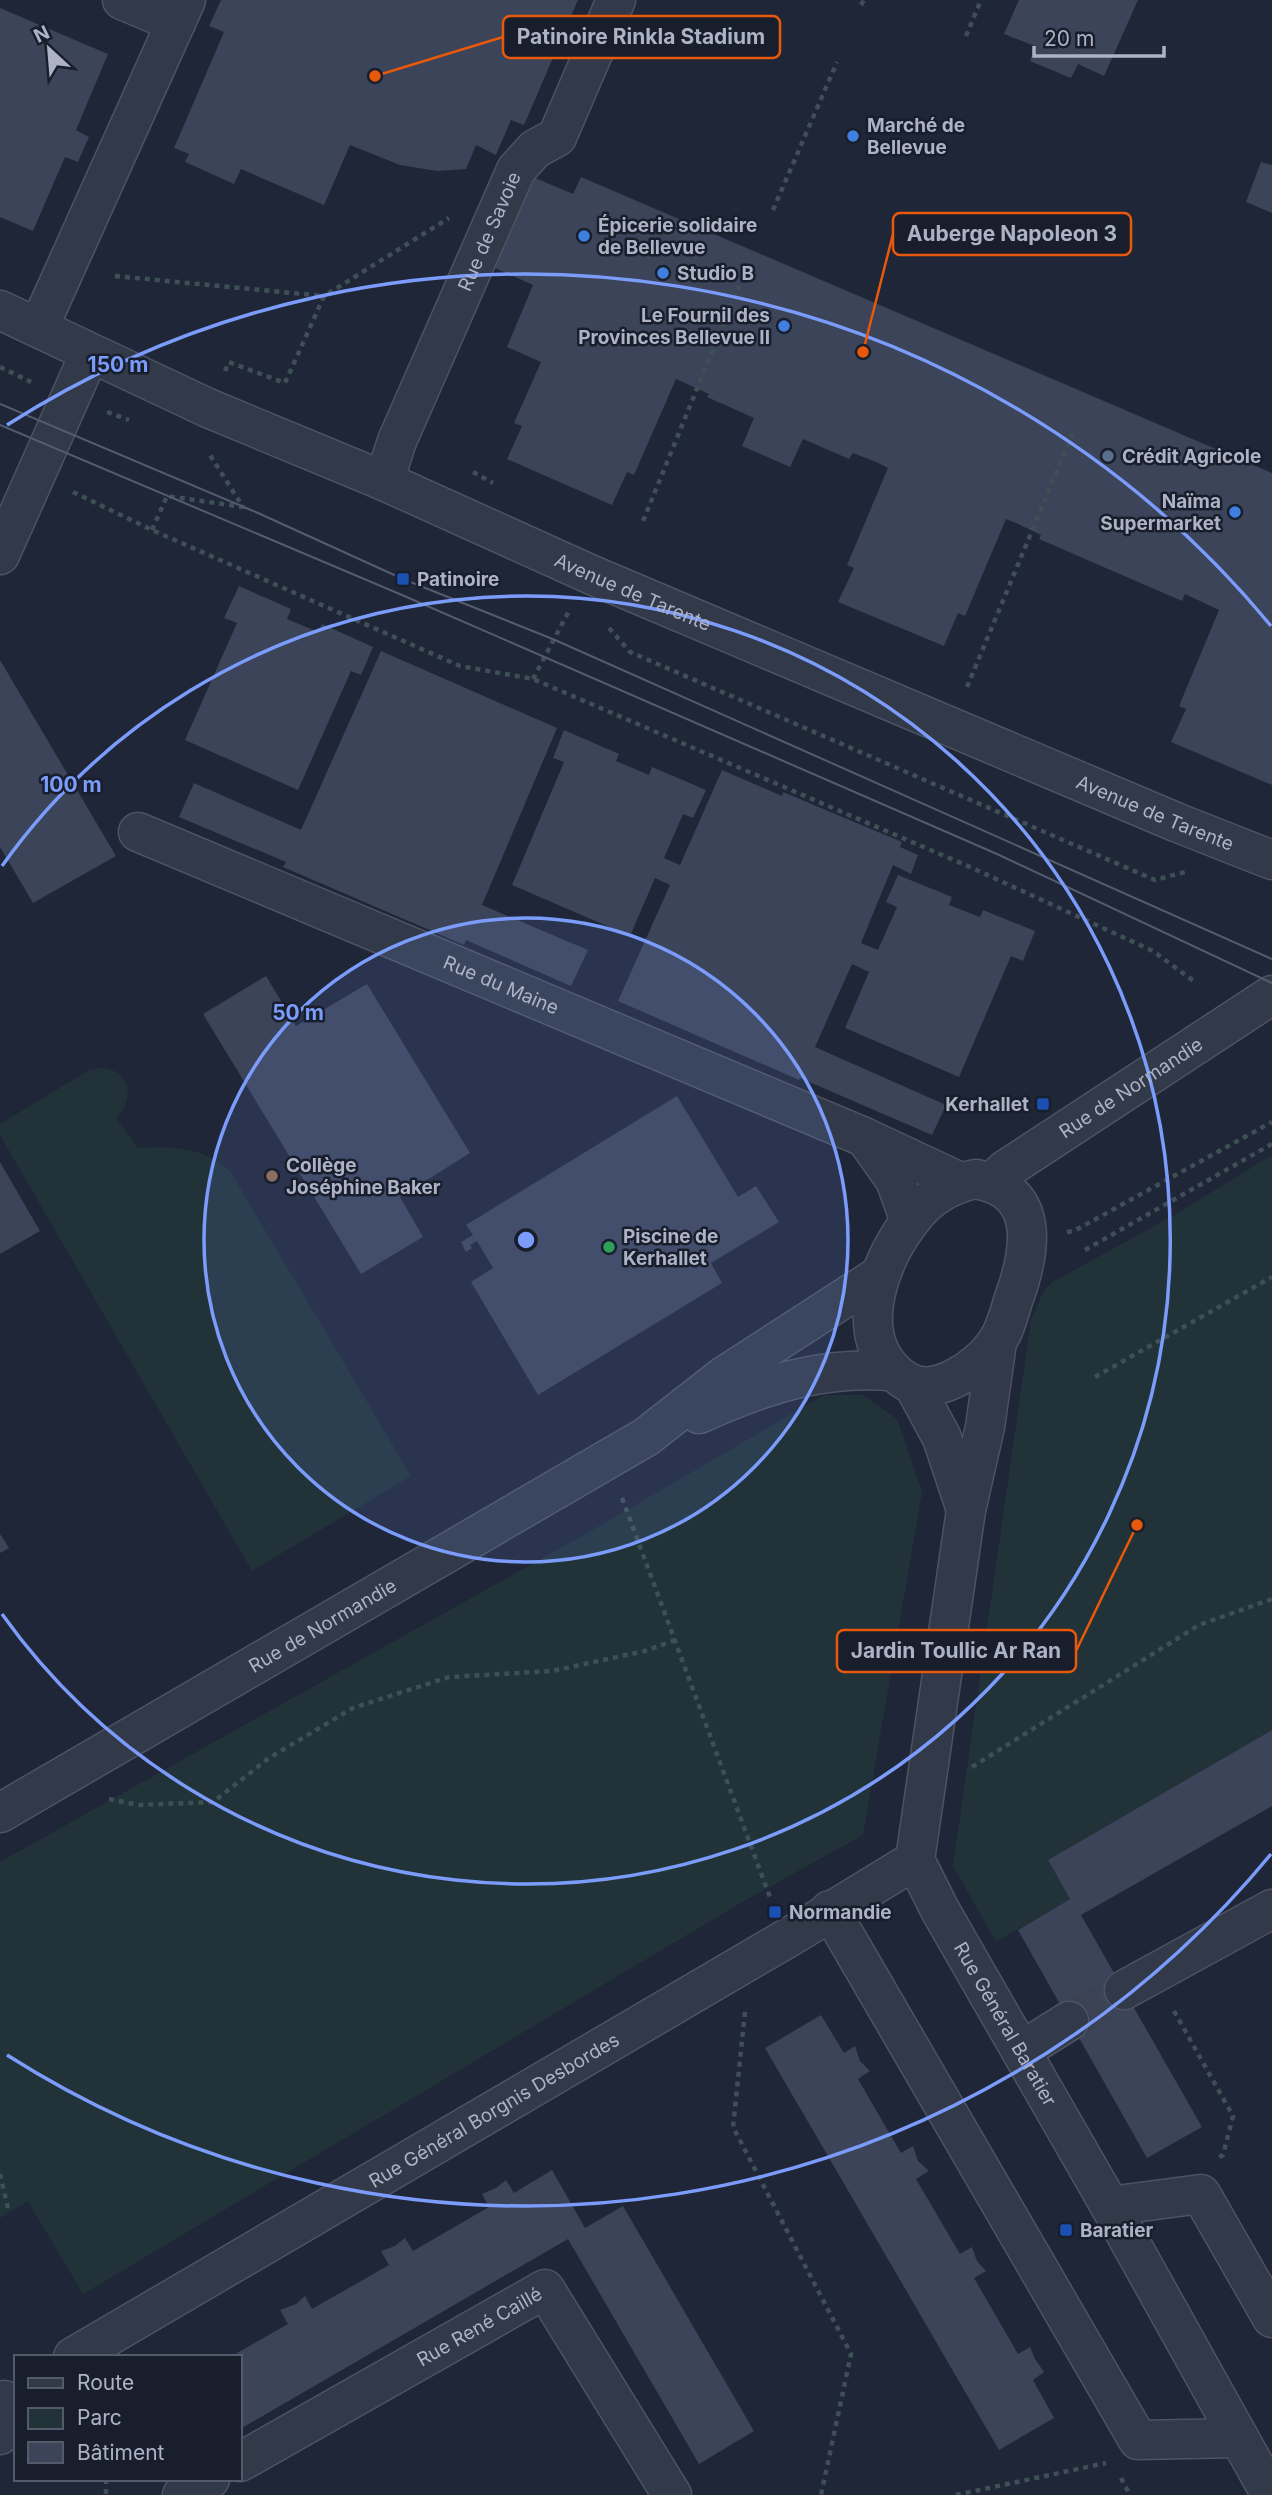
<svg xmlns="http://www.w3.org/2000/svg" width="1272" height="2495" font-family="Inter,sans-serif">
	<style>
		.green { fill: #213338 }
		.building { fill: #3b4458 }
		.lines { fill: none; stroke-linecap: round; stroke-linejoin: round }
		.minor-tunnel { stroke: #3b4253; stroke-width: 38; stroke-dasharray: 38 19; stroke-linecap: butt }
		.minor-casing { stroke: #4d5363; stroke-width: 41 }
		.tertiary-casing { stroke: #4d5363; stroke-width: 41 }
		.path { stroke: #3e5056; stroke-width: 4.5; stroke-dasharray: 5 5; stroke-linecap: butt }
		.minor { stroke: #323948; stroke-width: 38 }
		.tertiary { stroke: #323948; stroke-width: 38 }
		.tram { stroke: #545c6f; stroke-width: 2 }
		.ring { fill: none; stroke: #7b9cfb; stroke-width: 3.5 }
		.shop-dot { fill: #3f7fe0; stroke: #181e2c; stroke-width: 2.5 }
		.service-dot { fill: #5c6f8a; stroke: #181e2c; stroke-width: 2.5 }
		.transit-dot { fill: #1a4fb4; stroke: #181e2c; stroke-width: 2.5 }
		.education-dot { fill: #8d6e63; stroke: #181e2c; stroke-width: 2.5 }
		.leisure-dot { fill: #2e9e5b; stroke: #181e2c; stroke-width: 2.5 }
		.labels { text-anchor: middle; stroke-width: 5; stroke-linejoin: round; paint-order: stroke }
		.poi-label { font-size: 19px; font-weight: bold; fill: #adb3c5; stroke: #181e2c; text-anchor: start }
		.street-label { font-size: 19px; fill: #adb3c5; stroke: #181e2c }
		.centre { fill: #7b9cfb; stroke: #181e2c; stroke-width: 3.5 }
		.ring-label { font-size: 21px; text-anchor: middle; font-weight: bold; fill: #7b9cfb; stroke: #181e2c; stroke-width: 5; stroke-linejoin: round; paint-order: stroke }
		.leader { fill: none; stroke: #e8590c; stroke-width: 2.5 }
		.callout-dot { fill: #e8590c; stroke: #181e2c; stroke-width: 2.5 }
		.callout { fill: #181e2c; stroke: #e8590c; stroke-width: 2.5 }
		.callout-label { font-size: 21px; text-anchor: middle; font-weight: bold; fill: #adb3c5 }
	</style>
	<rect width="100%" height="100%" fill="#1f2637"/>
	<!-- green -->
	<path class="green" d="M103,1068C118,1069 131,1082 127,1099C126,1106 120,1113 117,1119L138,1148C173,1146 203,1147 230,1171L411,1476L252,1571L0,1135V1124L89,1070Z
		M1272,1155V1730L1048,1860L1070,1899L996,1942L953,1866L1031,1320L1043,1292L1051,1283L1176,1214Z
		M824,1395H863L897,1419L922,1492L863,1835L739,1904L83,2294L28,2201L0,2218V1862L603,1524Z"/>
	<!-- building -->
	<path class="building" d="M221,0H578L524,125L511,120L496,155L476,145L466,169L437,171L400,165L350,145L324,205L241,169L234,184L185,162L189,154L174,148L224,32L209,26Z
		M1019,0H1138L1104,76L1078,64L1071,78L1030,61L1035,46L1004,34Z
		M0,8L108,54L76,130L89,137L78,162L65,157L33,231L0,217Z
		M1261,162L1272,165V213L1246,202Z
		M526,174L573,194L581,177L1272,473V785L1171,742L1186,709L1179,706L1219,610L1185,594L1182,601L1039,539L1041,535L1016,523L1006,519L965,616L958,613L944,646L838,602L854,568L847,565L888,468L876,462L853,453L849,459L803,439L790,467L742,446L754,418L707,397L709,394L676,379L634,475L627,472L612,505L507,459L522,426L514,423L541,362L507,347L533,285L484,263Z
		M239,586L291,609L287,619L318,632L322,624L373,647L361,675L351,671L298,790L185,740L237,623L224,618Z
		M381,651L557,728L482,905L588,950L571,986L466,940L464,945L283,867L286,862L179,817L194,783L301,830Z
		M0,660L116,856L33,903L0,847Z
		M564,730L619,754L616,761L649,775L652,767L706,790L693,818L683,814L664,858L680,865L722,770L782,796L783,792L902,842L900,847L918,855L911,874L893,865L861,943L878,950L897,907L886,902L898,875L952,897L949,905L980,917L983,910L1035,931L1023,961L1011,956L959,1077L845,1028L869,972L852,964L815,1047L946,1105L932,1135L800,1078L799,1080L618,1001L670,885L655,878L630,936L512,885L564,762L553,758Z
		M266,976L296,1026L367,984L470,1153L400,1197L423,1237L361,1274L203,1014Z
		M677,1096L738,1197L756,1186L779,1222L711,1263L722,1283L538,1395L471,1282L493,1268L477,1241L470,1245L472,1248L466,1252L461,1242L473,1235L466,1225Z
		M0,1162L40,1231L0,1254Z
		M0,1534L9,1548L0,1553Z
		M1272,1730V1806L1081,1915L1202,2127L1147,2158L1018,1930L1070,1899L1048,1860Z
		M821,2015L844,2053L855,2046L860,2061L870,2071L858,2079L901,2153L913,2146L918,2161L929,2171L916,2179L960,2254L972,2247L977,2261L986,2271L974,2278L1018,2354L1030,2347L1035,2359L1044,2372L1033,2380L1054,2418L999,2450L765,2048Z
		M552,2170L585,2228L623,2206L754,2431L699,2464L568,2239L240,2429V2357H230L288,2324L280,2310L296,2304L305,2296L312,2309L389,2265L381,2251L395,2246L405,2238L413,2251L489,2207L482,2194L496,2188L506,2180L514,2193Z"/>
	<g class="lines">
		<!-- minor-tunnel -->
		<path class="minor-tunnel" d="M1069,2021L1124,1990"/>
		<defs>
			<g id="minor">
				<path d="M122,0L176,23"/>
				<path d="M39,327L186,0"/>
				<path id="s1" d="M384,481L397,441L516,170L535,149L557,137L616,0"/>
				<path d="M0,555L90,353"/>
				<path id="s2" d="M138,832L864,1137L960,1182"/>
				<path d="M866,1139L895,1180L910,1221"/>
				<path id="s3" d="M997,1342L985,1427L966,1510L915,1860L940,1910L1110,2206L1271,2495"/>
				<path d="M914,1386L942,1438L966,1510"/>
				<path d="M830,1910L1138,2440L1239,2438"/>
				<path d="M1124,1990L1272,1909"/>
				<path d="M1021,2051L1069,2021"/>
				<path d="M1110,2206L1201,2194L1272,2318"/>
				<path id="s4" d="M73,2357L791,1936L915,1860"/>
				<path d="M0,2435L4,2400"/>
				<path id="s5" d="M240,2462L545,2289L672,2495"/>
				<path d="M182,2495L210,2479"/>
			</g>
			<g id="tertiary">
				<path id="s6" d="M0,310L208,408L384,481L592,575L1178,823L1272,860"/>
				<path d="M976,1179C1042,1191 1031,1251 1014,1298C1009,1313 1005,1331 996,1343C980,1367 935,1399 906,1381C843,1341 882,1247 924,1205C938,1192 958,1182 976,1179Z"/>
				<path id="s7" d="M992,1182L1005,1170L1272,995"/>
				<path d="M699,1414C763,1385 820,1366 891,1371"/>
				<path id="s8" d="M0,1813L646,1437L724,1376L880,1275"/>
			</g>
		</defs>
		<!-- minor casing -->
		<use href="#minor" class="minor-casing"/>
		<!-- tertiary casing -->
		<use href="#tertiary" class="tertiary-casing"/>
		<!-- path -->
		<path class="path" d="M861,5L864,0
			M966,36L981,0
			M773,210L837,62
			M115,276L324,296
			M0,367L31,382
			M225,371L229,362L285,383L324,296L449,218
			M107,412L129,420
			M473,472L493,483
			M73,492L152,530L460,666L533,679L970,867L1153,951L1195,982
			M643,521L739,286
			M152,530L167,496L243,507L210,455
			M609,628L630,652L1155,880L1185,872
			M533,679L570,609
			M967,687L1074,430
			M1067,1232L1074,1231L1272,1122
			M1085,1250L1272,1144
			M1095,1377L1272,1277
			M622,1498L771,1900
			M972,1767L1199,1625L1272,1599
			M109,1799L138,1805L213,1802L269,1758L353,1708L449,1677L552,1671L645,1651L675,1640
			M1174,2011L1233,2116L1223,2155L1218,2158
			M745,2012L733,2127L851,2354L821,2495
			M0,2174L9,2213
			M1121,2478L1130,2495
			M106,2479V2495
			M956,2495L1106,2463"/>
		<!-- minor -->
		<use href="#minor" class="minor"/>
		<!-- tertiary -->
		<use href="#tertiary" class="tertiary"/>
		<!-- tram -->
		<path class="tram" d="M0,404L258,513L403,579L555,640L1272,959
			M0,425L402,595L997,854L1272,983"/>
	</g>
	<!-- distance rings -->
	<circle cx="526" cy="1240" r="322" fill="#7b9cfb" fill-opacity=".12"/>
	<g class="ring">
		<circle cx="526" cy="1240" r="322"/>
		<path d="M2 866A644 644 0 1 1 2 1614"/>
		<path d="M1271 1854A966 966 0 0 1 7 2055M7 425A966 966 0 0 1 1271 626"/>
	</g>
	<!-- markers -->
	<g class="shop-dot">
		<circle cx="853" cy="136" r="7"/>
		<circle cx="584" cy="236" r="7"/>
		<circle cx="663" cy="273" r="7"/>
		<circle cx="784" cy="326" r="7"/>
		<circle cx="1235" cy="512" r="7"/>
	</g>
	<circle class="service-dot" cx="1108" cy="456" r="7"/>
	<g class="transit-dot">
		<rect x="396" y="572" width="14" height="14" rx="3.5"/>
		<rect x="1036" y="1097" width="14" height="14" rx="3.5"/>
		<rect x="768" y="1905" width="14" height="14" rx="3.5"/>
		<rect x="1059" y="2223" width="14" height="14" rx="3.5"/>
	</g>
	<circle class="education-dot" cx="272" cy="1176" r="7"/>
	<circle class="leisure-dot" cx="609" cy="1247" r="7"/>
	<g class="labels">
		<!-- poi labels -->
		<g class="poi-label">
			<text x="867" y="132">Marché de<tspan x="867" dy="22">Bellevue</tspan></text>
			<text x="598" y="232">Épicerie solidaire<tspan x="598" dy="22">de Bellevue</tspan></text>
			<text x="677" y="280">Studio B</text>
			<text x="770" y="322" text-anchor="end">Le Fournil des<tspan x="770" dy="22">Provinces Bellevue II</tspan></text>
			<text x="1122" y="463">Crédit Agricole</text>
			<text x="1221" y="508" text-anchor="end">Naïma<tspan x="1221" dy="22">Supermarket</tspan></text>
			<text x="417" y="586">Patinoire</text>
			<text x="1029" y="1111" text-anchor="end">Kerhallet</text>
			<text x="286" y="1172">Collège<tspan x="286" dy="22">Joséphine Baker</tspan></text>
			<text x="623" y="1243">Piscine de<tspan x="623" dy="22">Kerhallet</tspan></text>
			<text x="789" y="1919">Normandie</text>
			<text x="1080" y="2237">Baratier</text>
		</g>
		<!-- street labels -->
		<g class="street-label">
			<text dy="7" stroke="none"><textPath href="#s1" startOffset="271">Rue de Savoie</textPath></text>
			<text dy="7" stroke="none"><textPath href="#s6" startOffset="693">Avenue de Tarente</textPath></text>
			<text dy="7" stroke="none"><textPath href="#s6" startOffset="1260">Avenue de Tarente</textPath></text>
			<text dy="7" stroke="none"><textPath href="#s2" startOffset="394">Rue du Maine</textPath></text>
			<text dy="7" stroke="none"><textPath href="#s7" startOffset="168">Rue de Normandie</textPath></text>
			<text dy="7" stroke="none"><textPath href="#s8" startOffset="373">Rue de Normandie</textPath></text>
			<text dy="7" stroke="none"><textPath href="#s3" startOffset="712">Rue Général Baratier</textPath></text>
			<text dy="7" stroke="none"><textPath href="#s4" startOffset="488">Rue Général Borgnis Desbordes</textPath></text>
			<text dy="7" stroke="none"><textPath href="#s5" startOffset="275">Rue René Caillé</textPath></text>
		</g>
	</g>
	<circle cx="526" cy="1240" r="10" class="centre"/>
	<g class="ring-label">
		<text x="118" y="372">150 m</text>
		<text x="71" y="792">100 m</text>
		<text x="298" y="1020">50 m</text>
	</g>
	<!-- callouts -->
	<path class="leader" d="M375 76L503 37M863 352L893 234M1137 1525L1076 1651"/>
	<g class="callout-dot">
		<circle cx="375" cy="76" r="7"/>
		<circle cx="863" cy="352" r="7"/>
		<circle cx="1137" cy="1525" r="7"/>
	</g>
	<g class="callout">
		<rect x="503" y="16" width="277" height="42" rx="7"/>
		<rect x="893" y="213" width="238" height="42" rx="7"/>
		<rect x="837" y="1630" width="239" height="42" rx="7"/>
	</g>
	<g class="callout-label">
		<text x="641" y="44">Patinoire Rinkla Stadium</text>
		<text x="1012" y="241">Auberge Napoleon 3</text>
		<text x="956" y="1658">Jardin Toullic Ar Ran</text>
	</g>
	<!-- legend -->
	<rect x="14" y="2355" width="228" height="126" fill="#181e2c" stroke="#545a69" stroke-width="2"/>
	<rect x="28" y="2378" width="35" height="10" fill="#323948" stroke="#545a69" stroke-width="2"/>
	<text x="77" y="2390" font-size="21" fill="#adb3c5">Route</text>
	<rect x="28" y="2408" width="35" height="21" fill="#213338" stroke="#545a69" stroke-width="2"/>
	<text x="77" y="2425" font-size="21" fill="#adb3c5">Parc</text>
	<rect x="28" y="2442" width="35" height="21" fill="#3b4458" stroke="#545a69" stroke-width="2"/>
	<text x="77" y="2460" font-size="21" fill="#adb3c5">Bâtiment</text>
	<!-- north arrow -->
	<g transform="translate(49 49) rotate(334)" stroke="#181e2c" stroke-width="5" paint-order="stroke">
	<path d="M0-5L12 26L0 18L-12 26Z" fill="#adb3c5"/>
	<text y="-10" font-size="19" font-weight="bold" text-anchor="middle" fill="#adb3c5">N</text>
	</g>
	<!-- scale -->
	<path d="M1034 46v10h130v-10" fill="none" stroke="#adb3c5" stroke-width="3.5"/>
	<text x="1044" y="46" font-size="21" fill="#adb3c5" stroke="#181e2c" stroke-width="5" paint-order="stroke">20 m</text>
</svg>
